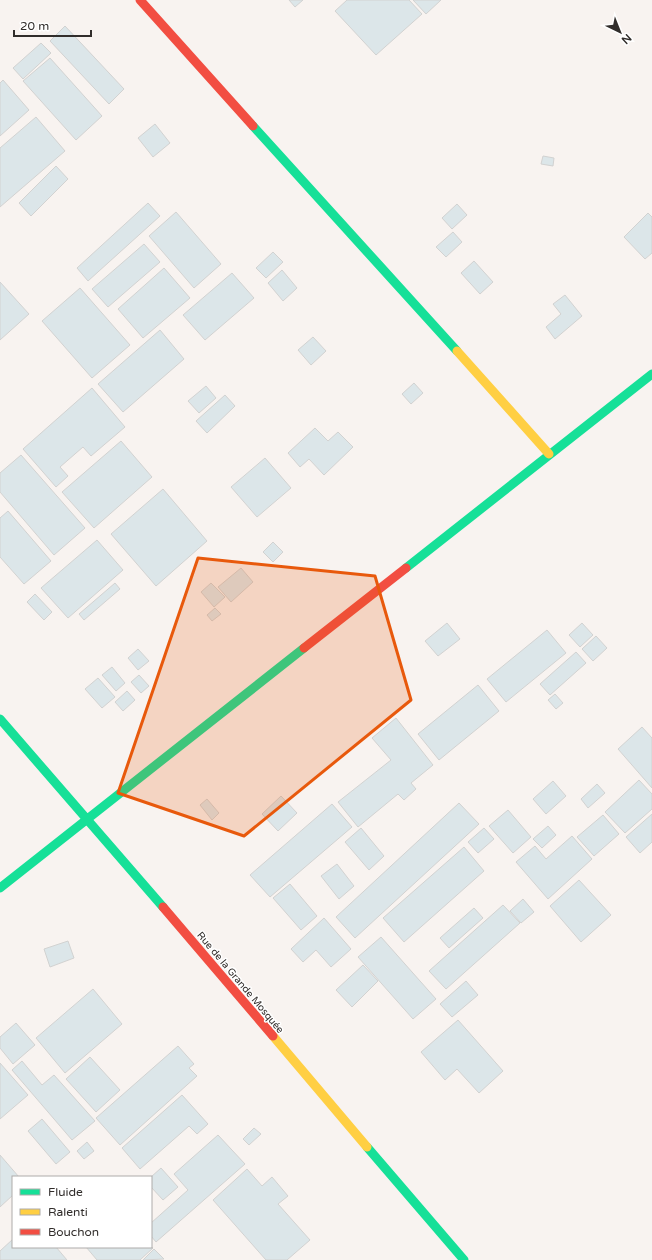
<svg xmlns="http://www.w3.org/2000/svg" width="652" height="1260" font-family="'Varela Round',sans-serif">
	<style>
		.building { fill: #dce6e9; stroke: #d2d2d1 }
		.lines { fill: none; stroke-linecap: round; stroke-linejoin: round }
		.fast { stroke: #16e098; stroke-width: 9 }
		.slow { stroke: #ffcf43; stroke-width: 9 }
		.jam { stroke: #f24e42; stroke-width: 9 }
		.marked { fill: #e8590c; fill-opacity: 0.2; stroke: #e8590c; stroke-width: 3; stroke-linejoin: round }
		.labels { text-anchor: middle; stroke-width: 3; stroke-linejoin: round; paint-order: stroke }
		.street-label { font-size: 10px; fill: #312d2b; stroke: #fff }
	</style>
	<rect width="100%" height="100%" fill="#f8f3f0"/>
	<!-- building -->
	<path class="building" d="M289,0H303L295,7Z
		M347,0H409L422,14L376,55L335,11Z
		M413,0H441L426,14Z
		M65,26L124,89L109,104L50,41Z
		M41,43L51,53L23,79L13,68Z
		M50,58L102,116L76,140L23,81Z
		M3,80L29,110L0,136V83Z
		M36,117L65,151L0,207V148Z
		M155,124L170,143L153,157L138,138Z
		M543,156L554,158L553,166L541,164Z
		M56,166L68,179L31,216L19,203Z
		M148,203L160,216L88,281L77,268Z
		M457,204L467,215L452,229L442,218Z
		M176,212L221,264L194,288L149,236Z
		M648,213L652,217V253L645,259L624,237Z
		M453,232L462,242L446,257L436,247Z
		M144,244L160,262L108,307L92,289Z
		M273,252L283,262L266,278L256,268Z
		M474,261L493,282L480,294L461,273Z
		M164,268L190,298L143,338L118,309Z
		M282,270L297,288L283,301L268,283Z
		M232,273L254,298L205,340L183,315Z
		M0,282L29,314L0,340Z
		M80,288L130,345L92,378L42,321Z
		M565,295L582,316L555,339L546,327L561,314L553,304Z
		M160,330L184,359L123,412L98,384Z
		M313,337L326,351L311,365L298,350Z
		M414,383L423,393L411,404L402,394Z
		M206,386L216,398L199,413L188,401Z
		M92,388L125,427L91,456L83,447L60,467L68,476L56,487L23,449Z
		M225,395L235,406L207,433L196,421Z
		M315,428L328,441L338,432L353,447L324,475L309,459L300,467L288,453Z
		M121,441L152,477L94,528L62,492Z
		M21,455L85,528L54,555L0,492V473Z
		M265,458L291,488L257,517L231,487Z
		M163,489L207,541L156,586L111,534Z
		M8,511L51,561L24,584L0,557V518Z
		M97,540L123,570L68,618L41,588Z
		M273,542L283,552L273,562L263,552Z
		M241,568L253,582L231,602L218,587Z
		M115,583L120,589L84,620L79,614Z
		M211,583L225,597L214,607L201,592Z
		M35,594L52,612L44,620L27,602Z
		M215,608L221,614L212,621L207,615Z
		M447,623L460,639L438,656L425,641Z
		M582,623L593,635L580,647L569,635Z
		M547,630L566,653L506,702L487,679Z
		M596,636L607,648L593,661L582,649Z
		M138,649L149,661L138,670L128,658Z
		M576,652L586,663L550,695L540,684Z
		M112,667L125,683L116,691L102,675Z
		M139,675L149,686L141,693L131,682Z
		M98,678L115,697L102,708L85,689Z
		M478,685L499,711L439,760L418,734Z
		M127,691L135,700L123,711L115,702Z
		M555,694L563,703L556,709L548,700Z
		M396,718L433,765L411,783L416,789L404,800L398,794L358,827L338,802L391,760L372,738Z
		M642,727L652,738V788L618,749Z
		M639,780L652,794V809L625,833L605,812Z
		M553,781L566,796L546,814L533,799Z
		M597,784L605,793L588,808L581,799Z
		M281,796L297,813L278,831L262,814Z
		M207,799L219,813L212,820L200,805Z
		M459,803L479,824L355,938L336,917Z
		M332,804L352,827L270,897L250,875Z
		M508,810L531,837L513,853L489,826Z
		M652,814V842L640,853L626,837Z
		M603,815L619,834L594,856L577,837Z
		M548,826L556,835L542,848L533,839Z
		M361,828L384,856L369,870L345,842Z
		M484,828L494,839L478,853L468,842Z
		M572,836L592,859L548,899L516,862L535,846L546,859Z
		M464,847L484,871L404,942L383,918Z
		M337,864L354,886L339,899L321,876Z
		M579,880L611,915L581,942L550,906Z
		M290,884L317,916L301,930L273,898Z
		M523,899L534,912L521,923L510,911Z
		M503,905L520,923L446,989L429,971Z
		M474,908L483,918L449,948L440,938Z
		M324,918L351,949L331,967L316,950L303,962L291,949Z
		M381,937L436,999L413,1019L358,957Z
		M68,941L74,958L50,967L44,949Z
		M363,965L378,981L352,1007L336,990Z
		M466,981L478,995L452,1017L440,1004Z
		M93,989L122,1024L65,1073L36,1038Z
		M458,1020L503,1071L479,1093L457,1069L445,1080L421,1052Z
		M16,1023L35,1045L13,1064L0,1048V1037Z
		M178,1046L194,1064L189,1068L197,1076L120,1145L96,1118Z
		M90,1057L120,1090L96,1112L66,1079Z
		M22,1061L42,1085L54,1075L95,1121L72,1140L12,1070Z
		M0,1063L28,1095L0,1119Z
		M182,1095L208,1124L197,1134L189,1126L140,1169L122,1148Z
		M42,1119L70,1152L56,1164L28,1131Z
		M254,1128L261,1134L249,1145L243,1139Z
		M218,1135L245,1164L156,1242L151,1236V1223L188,1190L174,1174Z
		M87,1142L94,1151L84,1159L77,1151Z
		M0,1155L19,1177H13V1195L0,1207Z
		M161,1168L178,1187L163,1200L151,1187V1177Z
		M247,1169L262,1186L272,1177L288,1196L278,1204L310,1240L287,1260H266L213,1200Z
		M13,1239V1247H56L67,1260H0V1251Z
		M86,1247H151L153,1248L140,1260H97Z
		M154,1249L164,1259L143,1260Z"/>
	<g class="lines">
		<!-- fast -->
		<path class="fast" d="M253,126L457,351
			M406,568L652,374
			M0,719L163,907
			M0,888L304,648
			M367,1147L464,1260"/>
		<!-- slow -->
		<path class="slow" d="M457,351L549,454
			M273,1036L367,1147"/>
		<!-- jam -->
		<path class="jam" d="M140,0L253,126
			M304,648L406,568
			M163,907L273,1036"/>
	</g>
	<!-- marked area -->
	<path class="marked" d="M198,558L375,576L411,700L244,836L118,793Z"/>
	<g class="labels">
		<!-- street labels -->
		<g class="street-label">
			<text transform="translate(241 982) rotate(50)" y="4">Rue de la Grande Mosquée</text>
		</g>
	</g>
	<!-- legend -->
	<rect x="12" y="1176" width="140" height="72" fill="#ffffff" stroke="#adabaa"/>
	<rect x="20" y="1189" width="20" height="6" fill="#16e098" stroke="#adabaa"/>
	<text x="48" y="1196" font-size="12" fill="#312d2b">Fluide</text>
	<rect x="20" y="1209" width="20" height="6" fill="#ffcf43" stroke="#adabaa"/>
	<text x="48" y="1216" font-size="12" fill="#312d2b">Ralenti</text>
	<rect x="20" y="1229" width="20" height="6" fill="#f24e42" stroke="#adabaa"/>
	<text x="48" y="1236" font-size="12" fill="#312d2b">Bouchon</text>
	<!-- north arrow -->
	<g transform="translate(620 32) rotate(137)" stroke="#ffffff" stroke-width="3" paint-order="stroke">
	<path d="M0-3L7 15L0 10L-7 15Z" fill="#312d2b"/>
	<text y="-6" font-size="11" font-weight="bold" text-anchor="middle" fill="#312d2b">N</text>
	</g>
	<!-- scale -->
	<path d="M14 30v6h77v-6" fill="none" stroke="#312d2b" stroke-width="2"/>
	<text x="20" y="30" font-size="12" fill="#312d2b" stroke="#ffffff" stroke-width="3" paint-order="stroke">20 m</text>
</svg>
